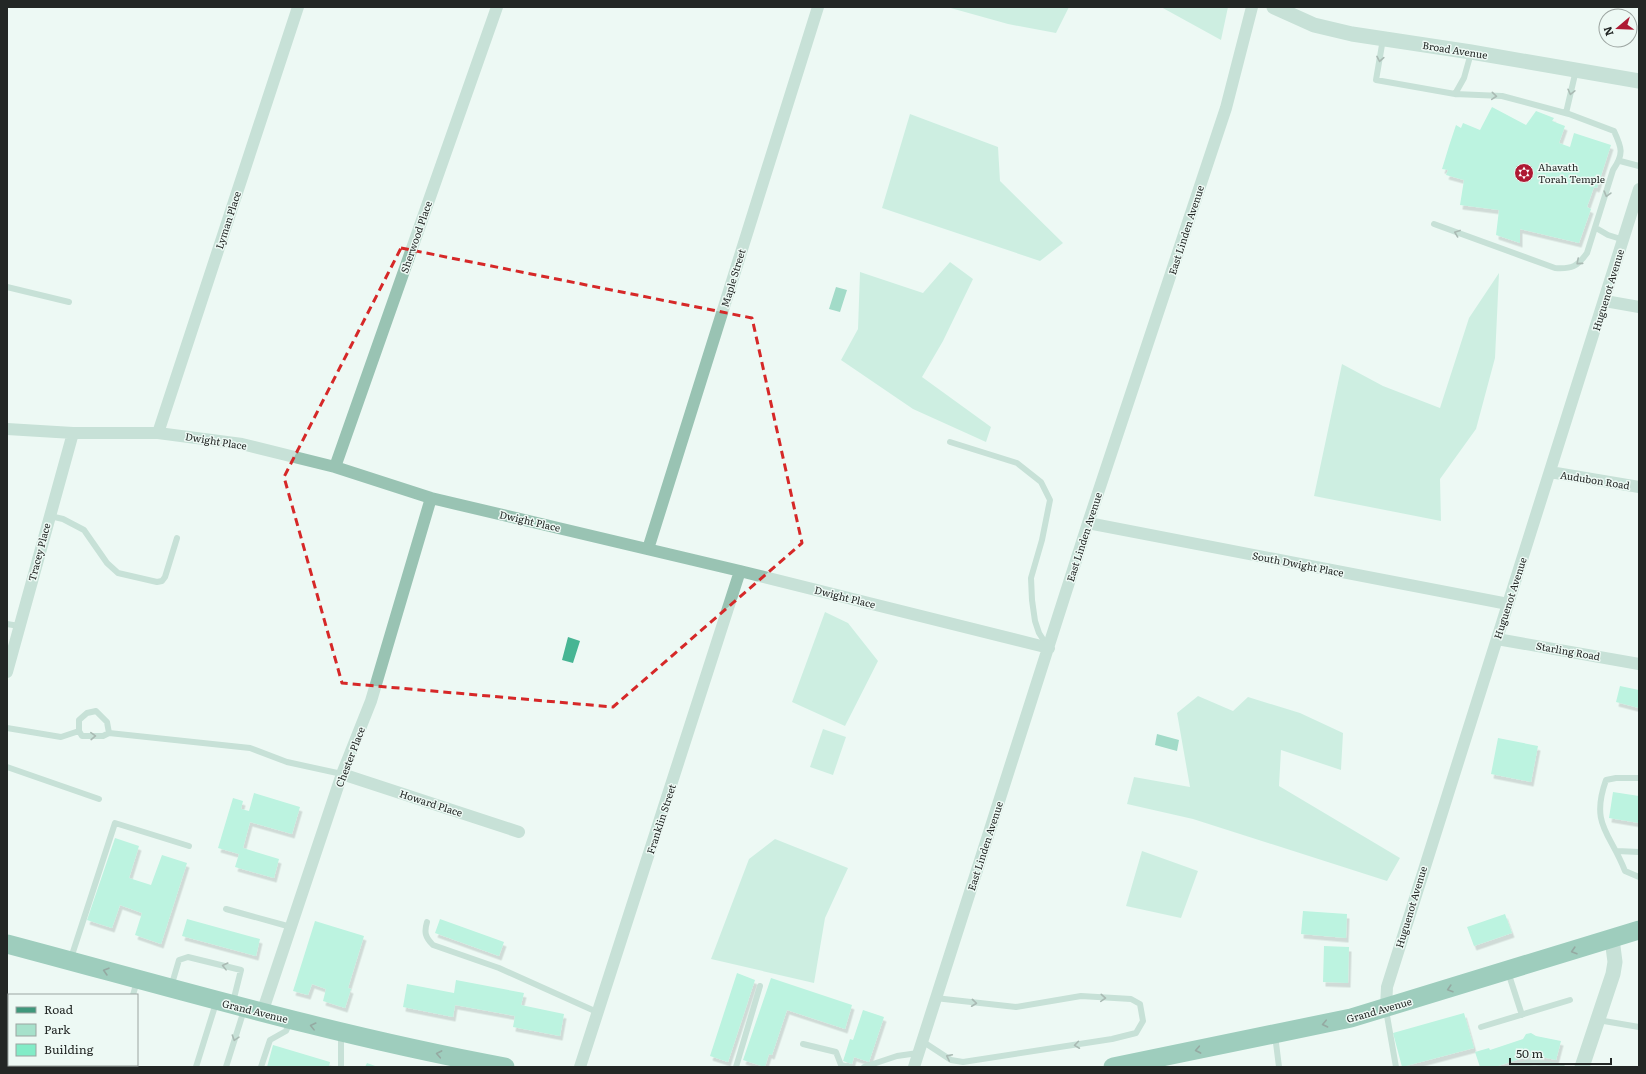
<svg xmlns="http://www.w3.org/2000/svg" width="1646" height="1074" font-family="Literata,serif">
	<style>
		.green { fill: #a6e1cb }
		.water { fill: #47b593 }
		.building { fill: #81ecc7; filter: url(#shadow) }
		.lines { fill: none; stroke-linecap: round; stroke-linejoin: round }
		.service { stroke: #99c3b3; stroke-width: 6 }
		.minor { stroke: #99c3b3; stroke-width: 12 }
		.tertiary { stroke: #99c3b3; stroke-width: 15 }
		.primary { stroke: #3f977b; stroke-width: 19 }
		.oneway { stroke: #586d65 }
		.oneway2 { stroke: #2b493f }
		.marked { fill: none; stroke: #d62828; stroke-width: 3; stroke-dasharray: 8 5; stroke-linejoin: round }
		.labels { text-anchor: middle; stroke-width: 3; stroke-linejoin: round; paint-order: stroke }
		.street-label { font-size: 10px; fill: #232725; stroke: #edf9f4 }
		.poi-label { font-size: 10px; fill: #232725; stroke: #edf9f4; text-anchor: start }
	</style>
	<defs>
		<filter id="shadow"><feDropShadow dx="2.5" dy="4.5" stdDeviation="0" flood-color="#0004"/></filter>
	</defs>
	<rect width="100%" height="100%" fill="#edf9f4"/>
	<!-- green -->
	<path class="green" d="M947,7H1069L1056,33L1008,24Z
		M1161,7H1228L1221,40Z
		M910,114L998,147L1000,181L1063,243L1040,261L882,208Z
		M950,262L973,279L943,341L922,377L991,427L986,442L913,409L841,360L858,329L860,272L923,293Z
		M1499,273L1495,358L1476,429L1440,479L1441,521L1314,496L1342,364L1383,386L1440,408L1469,318Z
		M825,612L848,623L878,661L845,726L792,702Z
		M1198,696L1233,711L1248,697L1300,713L1343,733L1341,770L1281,750L1279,786L1400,858L1387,881L1193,819L1127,804L1134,777L1190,787L1177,713Z
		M823,729L846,737L833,775L810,767Z
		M775,839L848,868L825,918L814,983L711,959L749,859Z
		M1142,851L1198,871L1181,918L1126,906Z"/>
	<!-- water -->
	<path class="water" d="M836,287L847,290L840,312L829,309Z
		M568,637L580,641L573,663L562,660Z
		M1157,734L1179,740L1177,751L1155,745Z"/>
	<!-- building -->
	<path class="building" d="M1492,107L1526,125L1536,111L1554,118L1552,121L1565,126L1559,143L1570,147L1574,133L1611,145L1597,188L1594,187L1587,207L1591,209L1579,243L1520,229V243L1496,235L1499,210L1460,205L1464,180L1446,175L1448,170L1442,169L1449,146L1456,125L1461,128L1463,123L1480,130Z
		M1620,686L1639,690V708L1616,702Z
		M1498,738L1538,746L1531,782L1491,774Z
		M1613,792L1639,796V823L1609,818Z
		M254,793L300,807L292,834L250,822L243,848L279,859L274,878L235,867L239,854L218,848L233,798L243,801L241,809L249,811Z
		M115,838L139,846L129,878L151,885L162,855L187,863L161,944L135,935L142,913L120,905L112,928L87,920Z
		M1303,911L1347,914L1346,938L1301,934Z
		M1505,914L1512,933L1474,946L1467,927Z
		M187,919L260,939L256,956L182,936Z
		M440,919L504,942L499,956L435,933Z
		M315,921L364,936L348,988L351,989L345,1008L323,1001L326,989L312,984L308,995L293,991Z
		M1324,946L1349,947L1348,983L1323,982Z
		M737,973L755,980L728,1062L710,1056Z
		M771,978L852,1005L845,1029L787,1010L772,1055L769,1054L765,1067L743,1060Z
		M456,980L524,993L521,1005L564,1014L560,1036L513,1027L515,1016L455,1005L453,1017L403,1007L407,984L454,993Z
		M863,1010L884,1017L869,1062L854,1057L852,1064L843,1061L850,1039L853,1040Z
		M1464,1013L1474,1048L1402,1067L1393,1033Z
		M1531,1033L1536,1036L1561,1041L1556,1060L1532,1055L1495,1067H1480L1475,1052L1489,1048L1490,1050L1523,1039L1526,1034Z
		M273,1045L330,1062L329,1067H267Z
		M367,1063L378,1067H365Z"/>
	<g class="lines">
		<!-- service -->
		<path class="service" d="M1383,39L1376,80L1455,94L1502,96L1569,114L1614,131C1622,148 1624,154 1613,170L1587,253C1577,267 1572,269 1555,268L1434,224
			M1455,94L1464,78L1471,53
			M1566,113L1576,70
			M1620,161L1639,166
			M1596,228L1608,235L1624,240
			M7,287L69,302
			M950,442L1017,463L1041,482L1050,500L1042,540L1031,578L1032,600L1035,621L1039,633L1048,647
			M50,516L63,519L84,530L107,563L118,573L157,582L162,581L165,577L177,538
			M7,624L19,626
			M7,728L61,737L79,731
			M109,733L107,722L96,711L87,713L79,720V731L82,736H103L109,733L250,748L287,762L342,774
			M7,767L99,799
			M1639,778H1616L1606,780C1590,825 1610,832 1625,871L1639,877
			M1617,851L1639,852
			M226,909L291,927
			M427,922C424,932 425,937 433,945L499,968L597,1012
			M71,958L115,823L189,846
			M1508,972L1522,1015
			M171,987L179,960L188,957L241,970L233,1002
			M133,995L137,981
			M1386,1010L1396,1067
			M1598,1020L1639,1027
			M1481,1027L1570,1000
			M1275,1035L1279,1067
			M922,1041L951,1060L963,1062L1112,1039L1136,1033L1143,1021L1140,1004L1131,999L1081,996L1016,1007L935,998
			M803,1044L836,1052L841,1065L849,1067
			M112,1067V1065
			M196,1067L216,1003
			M226,1067L244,1010
			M261,1067L270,1040L286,1031L290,1022
			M341,1067V1035
			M736,1067L760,986
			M864,1067L897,1056L918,1053
			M1513,1067C1532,1060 1542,1063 1562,1067"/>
		<!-- minor -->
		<path class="minor" d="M1605,301L1639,307
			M7,429L73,433H158L242,444L335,467L431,498L740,571L1049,648
			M158,433L298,7
			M335,467L497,7
			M1550,472L1639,487
			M1088,523L1508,604
			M648,549L818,7
			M1497,639L1639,664
			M7,672L73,433
			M342,774L519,832
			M1386,1008L1387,987C1469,720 1557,456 1639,189
			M262,1013L342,774L371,701L431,498
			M580,1067L740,571
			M914,1067L1088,523L1226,108L1252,7"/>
		<!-- tertiary -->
		<path class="tertiary" d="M1274,7L1314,25L1352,34L1471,52L1639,81
			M1582,1067L1613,974L1615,962L1612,939"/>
		<!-- primary -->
		<path class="primary" d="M7,944C173,988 336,1036 505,1067
			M1113,1067L1351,1018L1639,930"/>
	</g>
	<!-- one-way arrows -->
	<defs><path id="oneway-chevron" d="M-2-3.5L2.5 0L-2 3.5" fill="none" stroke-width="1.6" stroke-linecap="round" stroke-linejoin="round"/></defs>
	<g class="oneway">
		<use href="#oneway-chevron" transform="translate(1380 59) rotate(100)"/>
		<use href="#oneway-chevron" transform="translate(1571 92) rotate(103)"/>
		<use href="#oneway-chevron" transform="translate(1494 96) rotate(5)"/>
		<use href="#oneway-chevron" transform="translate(1607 194) rotate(106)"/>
		<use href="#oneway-chevron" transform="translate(1457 233) rotate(-160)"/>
		<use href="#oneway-chevron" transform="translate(1579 262) rotate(139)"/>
		<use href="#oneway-chevron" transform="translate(93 736) rotate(-2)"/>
		<use href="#oneway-chevron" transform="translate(225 966) rotate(-166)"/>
		<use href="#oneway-chevron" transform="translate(1103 998) rotate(4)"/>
		<use href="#oneway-chevron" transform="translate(974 1003) rotate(6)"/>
		<use href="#oneway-chevron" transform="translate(235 1038) rotate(108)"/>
		<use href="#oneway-chevron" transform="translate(1077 1045) rotate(172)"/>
		<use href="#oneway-chevron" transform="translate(949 1057) rotate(-154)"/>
	</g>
	<g class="oneway2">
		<use href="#oneway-chevron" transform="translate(1574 951) rotate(163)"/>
		<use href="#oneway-chevron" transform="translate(106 971) rotate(-164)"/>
		<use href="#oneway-chevron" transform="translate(1450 989) rotate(163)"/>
		<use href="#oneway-chevron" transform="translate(1325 1024) rotate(168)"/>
		<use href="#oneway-chevron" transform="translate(313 1026) rotate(-166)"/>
		<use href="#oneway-chevron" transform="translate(1198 1050) rotate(169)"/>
		<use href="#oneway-chevron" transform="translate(439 1054) rotate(-169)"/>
	</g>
	<!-- marked area -->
	<path d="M0 0H1646V1074H0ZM401,248L752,318L802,543L613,707L342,683L284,477Z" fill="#edf9f4" fill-opacity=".55" fill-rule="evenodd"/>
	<path class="marked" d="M401,248L752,318L802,543L613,707L342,683L284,477Z"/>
	<!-- icons -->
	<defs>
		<symbol id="synagogue-disc" viewBox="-11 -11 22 22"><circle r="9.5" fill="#ae1933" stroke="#edf9f4"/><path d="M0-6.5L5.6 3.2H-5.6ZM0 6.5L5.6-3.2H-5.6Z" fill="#fff"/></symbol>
	</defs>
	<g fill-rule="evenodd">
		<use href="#synagogue-disc" x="1513" y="162" width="22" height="22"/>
	</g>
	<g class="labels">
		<!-- street labels -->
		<g class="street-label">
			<text transform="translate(1455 50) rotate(9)" y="4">Broad Avenue</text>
			<text transform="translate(228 220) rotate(-72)" y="4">Lyman Place</text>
			<text transform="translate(1186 230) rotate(-72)" y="4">East Linden Avenue</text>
			<text transform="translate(416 237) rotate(-71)" y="4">Sherwood Place</text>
			<text transform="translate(733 278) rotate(-73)" y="4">Maple Street</text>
			<text transform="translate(1608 290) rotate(-73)" y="4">Huguenot Avenue</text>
			<text transform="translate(216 441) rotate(9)" y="4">Dwight Place</text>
			<text transform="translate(1595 480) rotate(9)" y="4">Audubon Road</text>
			<text transform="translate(530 521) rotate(13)" y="4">Dwight Place</text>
			<text transform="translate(1084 537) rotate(-72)" y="4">East Linden Avenue</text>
			<text transform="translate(39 552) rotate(-75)" y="4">Tracey Place</text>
			<text transform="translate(1298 564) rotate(11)" y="4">South Dwight Place</text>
			<text transform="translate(845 597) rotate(14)" y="4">Dwight Place</text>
			<text transform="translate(1510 598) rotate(-72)" y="4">Huguenot Avenue</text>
			<text transform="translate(1568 651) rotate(10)" y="4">Starling Road</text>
			<text transform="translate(350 757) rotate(-69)" y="4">Chester Place</text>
			<text transform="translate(431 803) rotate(18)" y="4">Howard Place</text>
			<text transform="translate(661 819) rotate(-72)" y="4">Franklin Street</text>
			<text transform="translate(985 846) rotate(-72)" y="4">East Linden Avenue</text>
			<text transform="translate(1411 907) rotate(-73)" y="4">Huguenot Avenue</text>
			<text transform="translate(1379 1010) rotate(-16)" y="4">Grand Avenue</text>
			<text transform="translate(255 1011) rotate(14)" y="4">Grand Avenue</text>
		</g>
		<!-- poi labels -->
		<g class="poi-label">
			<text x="1538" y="171">Ahavath<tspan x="1538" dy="12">Torah Temple</tspan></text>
		</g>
	</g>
	<!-- border -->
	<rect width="1646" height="1074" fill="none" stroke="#232725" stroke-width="16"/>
	<!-- legend -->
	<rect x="8" y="994" width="130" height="72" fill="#edf9f4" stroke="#9ca5a1"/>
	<rect x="16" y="1007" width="20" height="6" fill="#3f977b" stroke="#9ca5a1"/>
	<text x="44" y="1014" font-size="12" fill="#232725">Road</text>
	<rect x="16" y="1024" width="20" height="12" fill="#a6e1cb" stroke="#9ca5a1"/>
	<text x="44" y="1034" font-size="12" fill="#232725">Park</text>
	<rect x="16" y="1044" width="20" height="12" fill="#81ecc7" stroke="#9ca5a1"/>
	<text x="44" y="1054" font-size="12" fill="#232725">Building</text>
	<!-- north arrow -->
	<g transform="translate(1618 28) rotate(251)"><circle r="19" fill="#edf9f4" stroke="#9ca5a1"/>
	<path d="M0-3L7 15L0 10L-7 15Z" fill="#ae1933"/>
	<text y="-6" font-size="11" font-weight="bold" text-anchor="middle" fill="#232725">N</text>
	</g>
	<!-- scale -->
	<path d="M1510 1058v6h101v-6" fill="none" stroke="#232725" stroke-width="2"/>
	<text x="1516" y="1058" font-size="12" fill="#232725" stroke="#edf9f4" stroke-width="3" paint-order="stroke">50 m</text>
</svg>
